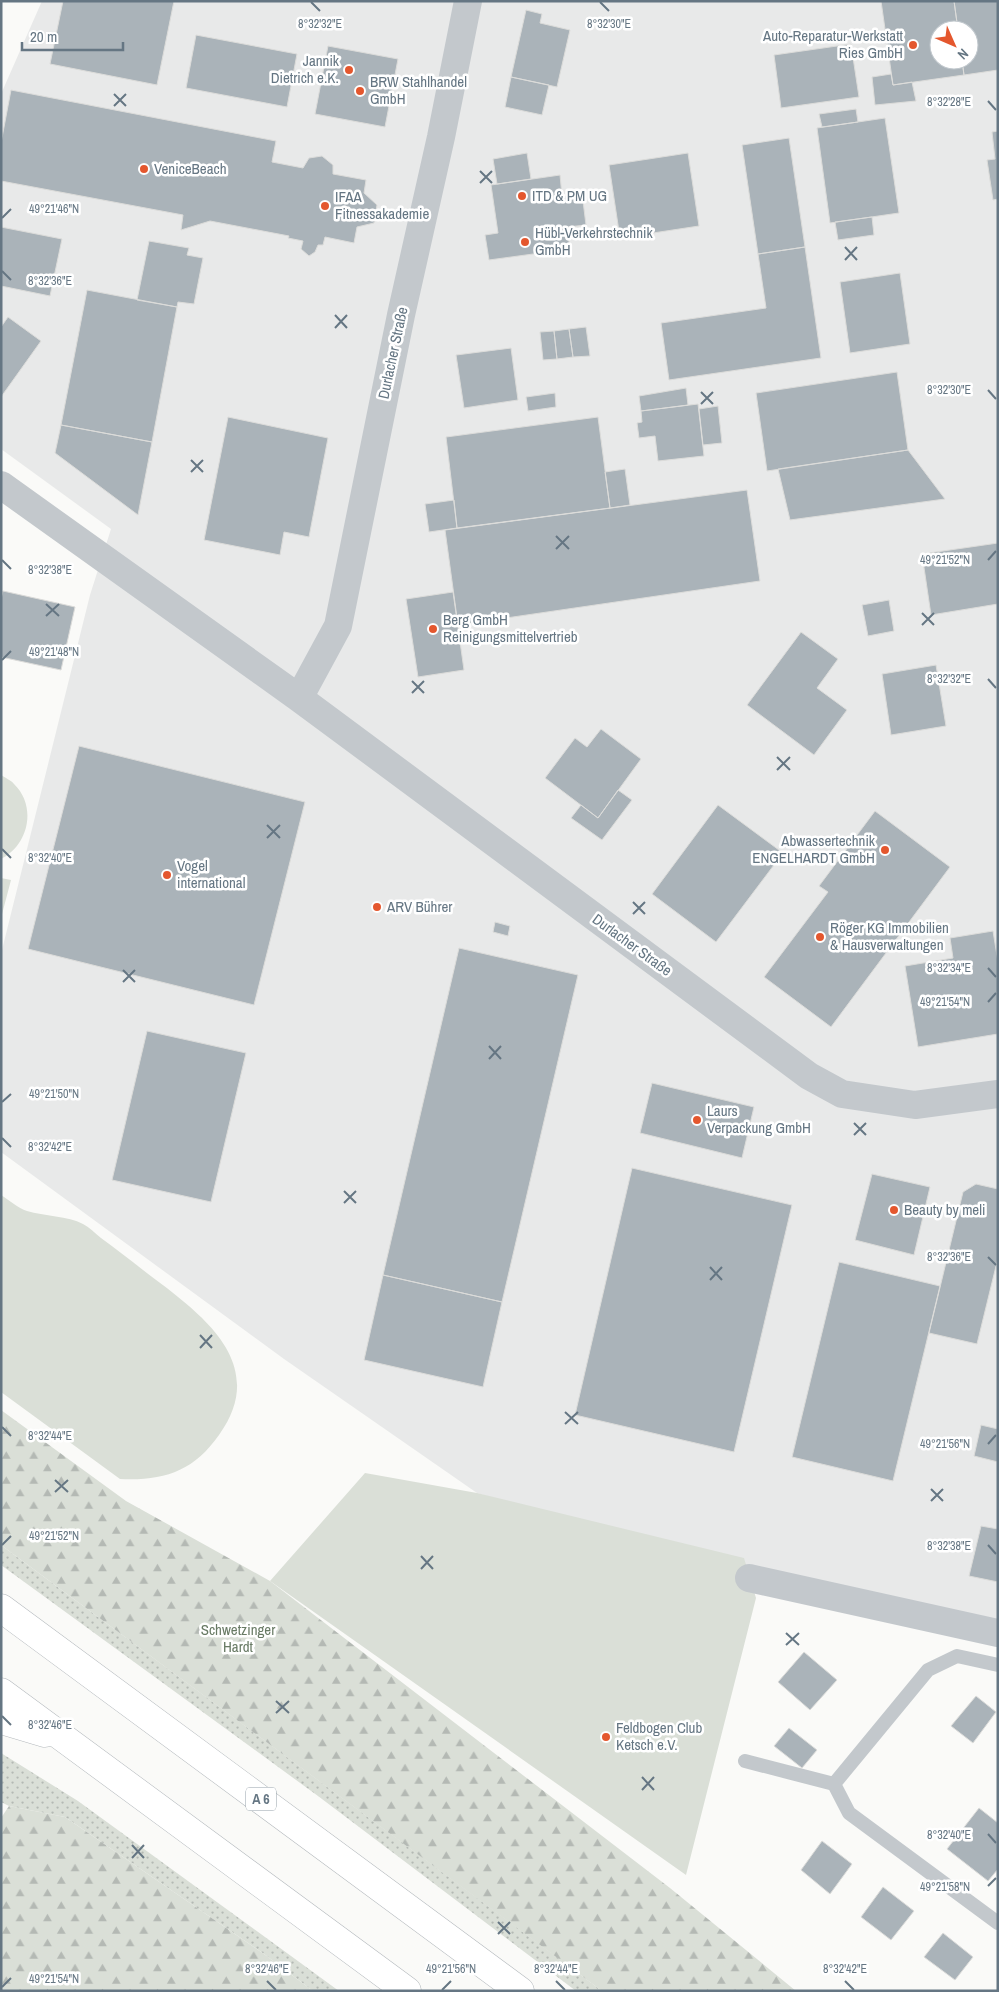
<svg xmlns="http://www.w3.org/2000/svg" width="999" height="1992" font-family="'Archivo Narrow',sans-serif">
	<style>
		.built { fill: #e8e9e9; fill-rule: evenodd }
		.grass { fill: url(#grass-dots) }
		.forest { fill: url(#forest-firs) }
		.pitch { fill: #dadfd7 }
		.building { fill: #aab3b9; stroke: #dcdcda }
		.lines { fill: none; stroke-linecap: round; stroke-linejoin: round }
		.motorway-casing { stroke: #b4b9bd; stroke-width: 29 }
		.service { stroke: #c3c8cc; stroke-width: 14 }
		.minor { stroke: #c3c8cc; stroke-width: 28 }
		.motorway { stroke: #fff; stroke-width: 28 }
		.ticks { fill: none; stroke: #657683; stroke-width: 2 }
		.poi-dot { fill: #e4572e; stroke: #fff; stroke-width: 2 }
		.labels { text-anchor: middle; stroke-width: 5; stroke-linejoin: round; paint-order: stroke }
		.shield { fill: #fff; stroke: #939fa8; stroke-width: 1 }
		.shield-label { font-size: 14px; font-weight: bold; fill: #657683 }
		.poi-label { font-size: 15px; fill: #657683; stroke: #fff; text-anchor: start }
		.street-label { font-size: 15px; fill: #657683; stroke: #fff }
		.park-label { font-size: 15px; fill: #687a64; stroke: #fff }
		.ticks-label { font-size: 12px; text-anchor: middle; fill: #657683; stroke: #fff; stroke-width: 5; stroke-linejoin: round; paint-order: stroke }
	</style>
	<defs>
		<pattern id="grass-dots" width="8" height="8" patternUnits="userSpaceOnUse" patternTransform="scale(1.25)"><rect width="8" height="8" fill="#dadfd7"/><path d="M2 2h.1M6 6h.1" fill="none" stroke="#b4b9b4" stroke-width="1.8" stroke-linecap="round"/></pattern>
		<pattern id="forest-firs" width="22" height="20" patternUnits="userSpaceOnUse" patternTransform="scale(1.25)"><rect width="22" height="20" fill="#dadfd7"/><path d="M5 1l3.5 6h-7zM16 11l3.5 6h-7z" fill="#b4b9b4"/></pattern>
	</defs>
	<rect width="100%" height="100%" fill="#fafaf8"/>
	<!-- built -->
	<path class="built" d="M42,1H998V1632L717,1563L477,1493L284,1359L1,1152V954L90,595L111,529L1,449V94ZM939,30H969V60H939Z"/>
	<!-- grass -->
	<path class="grass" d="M1,1545L550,1952L602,1991H576L318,1796L1,1565Z
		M1,1753L78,1801L339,1991H313L264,1954L65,1817L9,1806L1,1802Z"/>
	<!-- forest -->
	<path class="forest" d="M1,1410L126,1501L270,1581L670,1888L796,1991H602L1,1545Z
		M9,1806L65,1817L264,1954L313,1991H1V1818Z"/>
	<!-- pitch -->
	<path class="pitch" d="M1,775C5,778 11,780 14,784C37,806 29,845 1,859Z
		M1,878L11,880L1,918Z
		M1,1195C9,1200 18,1208 27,1211C44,1216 68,1216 83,1224C89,1227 95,1233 101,1238C115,1248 129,1259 143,1270C197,1311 272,1361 219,1435C193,1472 163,1481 120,1479L1,1392Z
		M365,1473L477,1493L744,1558L756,1598L686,1875L270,1581Z"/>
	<!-- building -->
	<path class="building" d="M63,1H174L157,85L50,64Z
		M881,1H954L958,30H939V60H962L964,75L893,85Z
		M954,1H998V70L964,75L962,60H969V30H958Z
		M526,10L542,14L540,23L570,30L557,87L511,77Z
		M196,35L297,54L287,107L186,88Z
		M851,44L859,97L781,108L774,55Z
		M328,46L398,59L385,127L315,114Z
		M891,74L893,85L912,82L916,101L875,105L872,77Z
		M511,77L549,85L542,115L505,107Z
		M11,90L276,141L272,162L303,168L309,158L322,156L333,165V174L366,180L364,193L377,205L374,223L357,227L354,243L325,237L323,245H318L315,252L309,256L301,249L303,241L288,238L289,236L210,221L181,230L183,215L1,181V143Z
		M856,109L858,122L822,127L819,114Z
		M885,118L899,213L830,223L817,128Z
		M998,131V199L993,200L987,160L995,159L992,132Z
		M789,138L805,247L758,254L742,145Z
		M527,153L531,179L497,184L493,159Z
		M688,153L699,226L620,238L609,165Z
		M560,175L562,196L582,193L586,225L567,227L570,249L489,260L485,235L498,233L491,185Z
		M872,217L874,235L838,240L835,222Z
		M1,227L62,239L50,296L1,286Z
		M149,241L189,248L187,255L203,258L194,304L178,302L177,307L137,300Z
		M805,247L821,358L669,380L661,323L766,308L758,254Z
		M900,273L910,344L850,353L840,282Z
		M87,290L177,307L152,442L61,425Z
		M8,317L41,341L1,397V327Z
		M586,327L590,356L573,357L569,329Z
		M569,329L573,357L557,359L554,331Z
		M554,331L557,359L543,360L540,332Z
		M511,348L518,400L464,408L456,355Z
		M897,372L908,450L767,471L756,393Z
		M686,388L688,405L641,411L639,396Z
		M555,393L556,407L528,411L526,397Z
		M698,404L704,456L658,461L655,436L639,438L637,423L642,422L641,411Z
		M718,406L722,443L703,445L699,409Z
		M228,417L328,438L309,537L284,532L280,555L204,540Z
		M598,417L610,508L457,528L446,437Z
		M61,425L152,442L138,515L55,453Z
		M908,450L945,499L790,520L778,469Z
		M625,469L630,505L610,508L605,472Z
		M747,490L760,581L458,625L445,530Z
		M454,500L457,528L429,532L425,504Z
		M998,543V604L931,615L922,554Z
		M3,591L75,607L61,670L1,657V599Z
		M453,592L464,670L418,677L406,599Z
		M889,600L894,631L868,636L862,605Z
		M801,632L838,659L817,688L847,710L814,755L747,705Z
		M936,665L946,726L891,735L882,674Z
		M601,729L641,759L598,818L545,778L575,738L587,747Z
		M79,746L305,802L254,1005L28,949Z
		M618,790L632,800L602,840L571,818L581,805L598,818Z
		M718,805L783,853L716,942L652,894Z
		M875,811L950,867L831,1027L764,977L828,892L819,886Z
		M495,922L510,926L508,936L493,932Z
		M993,931L998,962V1034L918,1047L905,966L953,958L950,938Z
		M459,948L578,975L502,1302L383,1275Z
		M147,1031L246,1053L211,1202L112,1180Z
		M652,1083L754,1107L742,1158L640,1133Z
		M632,1168L792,1205L734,1452L575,1415Z
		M872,1174L930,1187L914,1255L855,1240Z
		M976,1184L998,1189V1258L977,1344L929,1333L963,1192Z
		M839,1262L940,1286L893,1481L792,1457Z
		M383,1275L502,1302L483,1387L364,1360Z
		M981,1425L998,1429V1462L974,1456Z
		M981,1526L998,1529V1582L969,1576Z
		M804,1652L837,1680L810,1710L778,1682Z
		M976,1696L996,1712L973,1743L951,1726Z
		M789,1728L817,1750L802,1768L774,1746Z
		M979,1808L998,1823V1869L988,1881L947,1849Z
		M822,1841L852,1864L830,1894L801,1870Z
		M883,1887L914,1911L891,1940L861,1917Z
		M943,1933L973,1957L955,1980L924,1957Z"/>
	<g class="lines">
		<defs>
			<path id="motorway" d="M1,1608L520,1991
				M1,1692L407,1991
				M1,1720L45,1733"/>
		</defs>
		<!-- motorway casing -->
		<use href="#motorway" class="motorway-casing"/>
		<!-- service -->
		<path class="service" d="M998,1665L957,1656L928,1670L834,1784L849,1813L998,1923
			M745,1761L834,1784"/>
		<!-- minor -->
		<path class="minor" d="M1,485L299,698L809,1076L842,1094L915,1105L998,1094
			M299,698L338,626L401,315L441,137L468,1
			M749,1578L998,1633"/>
		<!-- motorway -->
		<use href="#motorway" class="motorway"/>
	</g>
	<!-- ticks -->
	<path class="ticks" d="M311,2L320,11M600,2L609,11M114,94L126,106M988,101L996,110M114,106L126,94M480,171L492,183M480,183L492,171M2,218L11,209M845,247L857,260M845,260L857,247M2,271L11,280M335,315L347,328M335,328L347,315M988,390L996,399M701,392L713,404M701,404L713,392M191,460L203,472M191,472L203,460M556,536L569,549M556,549L569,536M2,560L11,569M988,560L996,551M46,604L59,616M922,613L934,625M46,616L59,604M922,625L934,613M2,660L11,651M988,679L996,688M412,681L424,693M412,693L424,681M777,757L790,770M777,770L790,757M267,825L280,838M267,838L280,825M2,849L11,858M633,902L645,914M633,914L645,902M988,968L996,977M123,970L135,982M123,982L135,970M988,1002L996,993M489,1046L501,1059M489,1059L501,1046M2,1102L11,1094M854,1123L866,1135M854,1135L866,1123M2,1138L11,1147M344,1191L356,1203M344,1203L356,1191M988,1257L996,1265M710,1267L722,1280M710,1280L722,1267M200,1335L212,1348M200,1348L212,1335M565,1412L578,1424M565,1424L578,1412M2,1427L11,1436M988,1444L996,1435M55,1480L68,1492M931,1489L943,1501M55,1492L68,1480M931,1501L943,1489M2,1545L11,1536M988,1545L996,1554M421,1556L433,1569M421,1569L433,1556M786,1633L799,1645M786,1645L799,1633M276,1701L289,1713M276,1713L289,1701M2,1716L11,1725M642,1777L654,1790M642,1790L654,1777M988,1834L996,1843M132,1845L144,1858M132,1858L144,1845M988,1886L996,1878M498,1922L510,1934M498,1934L510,1922M267,1981L276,1990M556,1981L565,1990M845,1981L854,1990M2,1987L11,1978M442,1990L451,1981"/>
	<!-- markers -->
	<g class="poi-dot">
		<circle cx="913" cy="45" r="5"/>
		<circle cx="349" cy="70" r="5"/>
		<circle cx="360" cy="91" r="5"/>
		<circle cx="144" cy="169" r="5"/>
		<circle cx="522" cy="196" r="5"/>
		<circle cx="325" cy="206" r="5"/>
		<circle cx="525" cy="242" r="5"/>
		<circle cx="433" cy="629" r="5"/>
		<circle cx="885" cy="850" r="5"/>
		<circle cx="167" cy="875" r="5"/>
		<circle cx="377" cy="907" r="5"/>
		<circle cx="820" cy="937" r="5"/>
		<circle cx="697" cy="1120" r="5"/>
		<circle cx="894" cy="1210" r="5"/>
		<circle cx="606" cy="1737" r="5"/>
	</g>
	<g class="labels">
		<!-- shield labels -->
		<rect class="shield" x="246" y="1787.5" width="30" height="23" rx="4"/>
		<g class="shield-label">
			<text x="261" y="1804">A 6</text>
		</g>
		<!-- poi labels -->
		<g class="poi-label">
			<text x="903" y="41" text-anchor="end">Auto-Reparatur-Werkstatt<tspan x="903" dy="17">Ries GmbH</tspan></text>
			<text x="339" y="66" text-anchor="end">Jannik<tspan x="339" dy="17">Dietrich e.K.</tspan></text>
			<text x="370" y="87">BRW Stahlhandel<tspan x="370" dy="17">GmbH</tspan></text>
			<text x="154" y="174">VeniceBeach</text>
			<text x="532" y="201">ITD &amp; PM UG</text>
			<text x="335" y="202">IFAA<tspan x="335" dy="17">Fitnessakademie</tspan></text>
			<text x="535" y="238">Hübl-Verkehrstechnik<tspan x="535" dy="17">GmbH</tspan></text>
			<text x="443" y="625">Berg GmbH<tspan x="443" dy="17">Reinigungsmittelvertrieb</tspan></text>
			<text x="875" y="846" text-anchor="end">Abwassertechnik<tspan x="875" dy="17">ENGELHARDT GmbH</tspan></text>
			<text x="177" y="871">Vogel<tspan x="177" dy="17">international</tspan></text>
			<text x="387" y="912">ARV Bührer</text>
			<text x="830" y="933">Röger KG Immobilien<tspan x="830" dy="17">&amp; Hausverwaltungen</tspan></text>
			<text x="707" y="1116">Laurs<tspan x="707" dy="17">Verpackung GmbH</tspan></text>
			<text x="904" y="1215">Beauty by meli</text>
			<text x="616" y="1733">Feldbogen Club<tspan x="616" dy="17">Ketsch e.V.</tspan></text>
		</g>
		<!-- street labels -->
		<g class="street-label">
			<text transform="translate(393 353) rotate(-78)" y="5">Durlacher Straße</text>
			<text transform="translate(632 945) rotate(36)" y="5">Durlacher Straße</text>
		</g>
		<!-- park labels -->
		<g class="park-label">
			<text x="238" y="1635">Schwetzinger<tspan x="238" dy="17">Hardt</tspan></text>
		</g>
	</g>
	<g class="ticks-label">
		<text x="320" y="28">8°32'32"E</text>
		<text x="609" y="28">8°32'30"E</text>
		<text x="949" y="106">8°32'28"E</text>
		<text x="54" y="213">49°21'46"N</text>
		<text x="50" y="285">8°32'36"E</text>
		<text x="949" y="394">8°32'30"E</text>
		<text x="945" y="564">49°21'52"N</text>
		<text x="50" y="574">8°32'38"E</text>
		<text x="54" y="656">49°21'48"N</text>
		<text x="949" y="683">8°32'32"E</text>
		<text x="50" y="862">8°32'40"E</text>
		<text x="949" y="972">8°32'34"E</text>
		<text x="945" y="1006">49°21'54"N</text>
		<text x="54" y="1098">49°21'50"N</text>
		<text x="50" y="1151">8°32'42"E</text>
		<text x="949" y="1261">8°32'36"E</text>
		<text x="50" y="1440">8°32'44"E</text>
		<text x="945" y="1448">49°21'56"N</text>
		<text x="54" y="1540">49°21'52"N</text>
		<text x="949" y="1550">8°32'38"E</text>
		<text x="50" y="1729">8°32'46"E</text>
		<text x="949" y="1839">8°32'40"E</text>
		<text x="945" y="1891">49°21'58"N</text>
		<text x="267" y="1973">8°32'46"E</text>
		<text x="451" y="1973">49°21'56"N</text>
		<text x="556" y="1973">8°32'44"E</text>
		<text x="845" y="1973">8°32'42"E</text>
		<text x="54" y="1983">49°21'54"N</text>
	</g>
	<!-- border -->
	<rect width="999" height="1992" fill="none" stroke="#657683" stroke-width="5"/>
	<!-- north arrow -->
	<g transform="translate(954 45) rotate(135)"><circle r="24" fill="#ffffff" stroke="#c1c8cd"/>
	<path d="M0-4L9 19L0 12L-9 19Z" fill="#e4572e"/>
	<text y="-8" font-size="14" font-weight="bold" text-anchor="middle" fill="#657683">N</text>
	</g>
	<!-- scale -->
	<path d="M22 42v8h101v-8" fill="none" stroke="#657683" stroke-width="2.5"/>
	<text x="30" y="42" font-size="15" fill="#657683" stroke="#ffffff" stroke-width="4" paint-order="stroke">20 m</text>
</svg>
